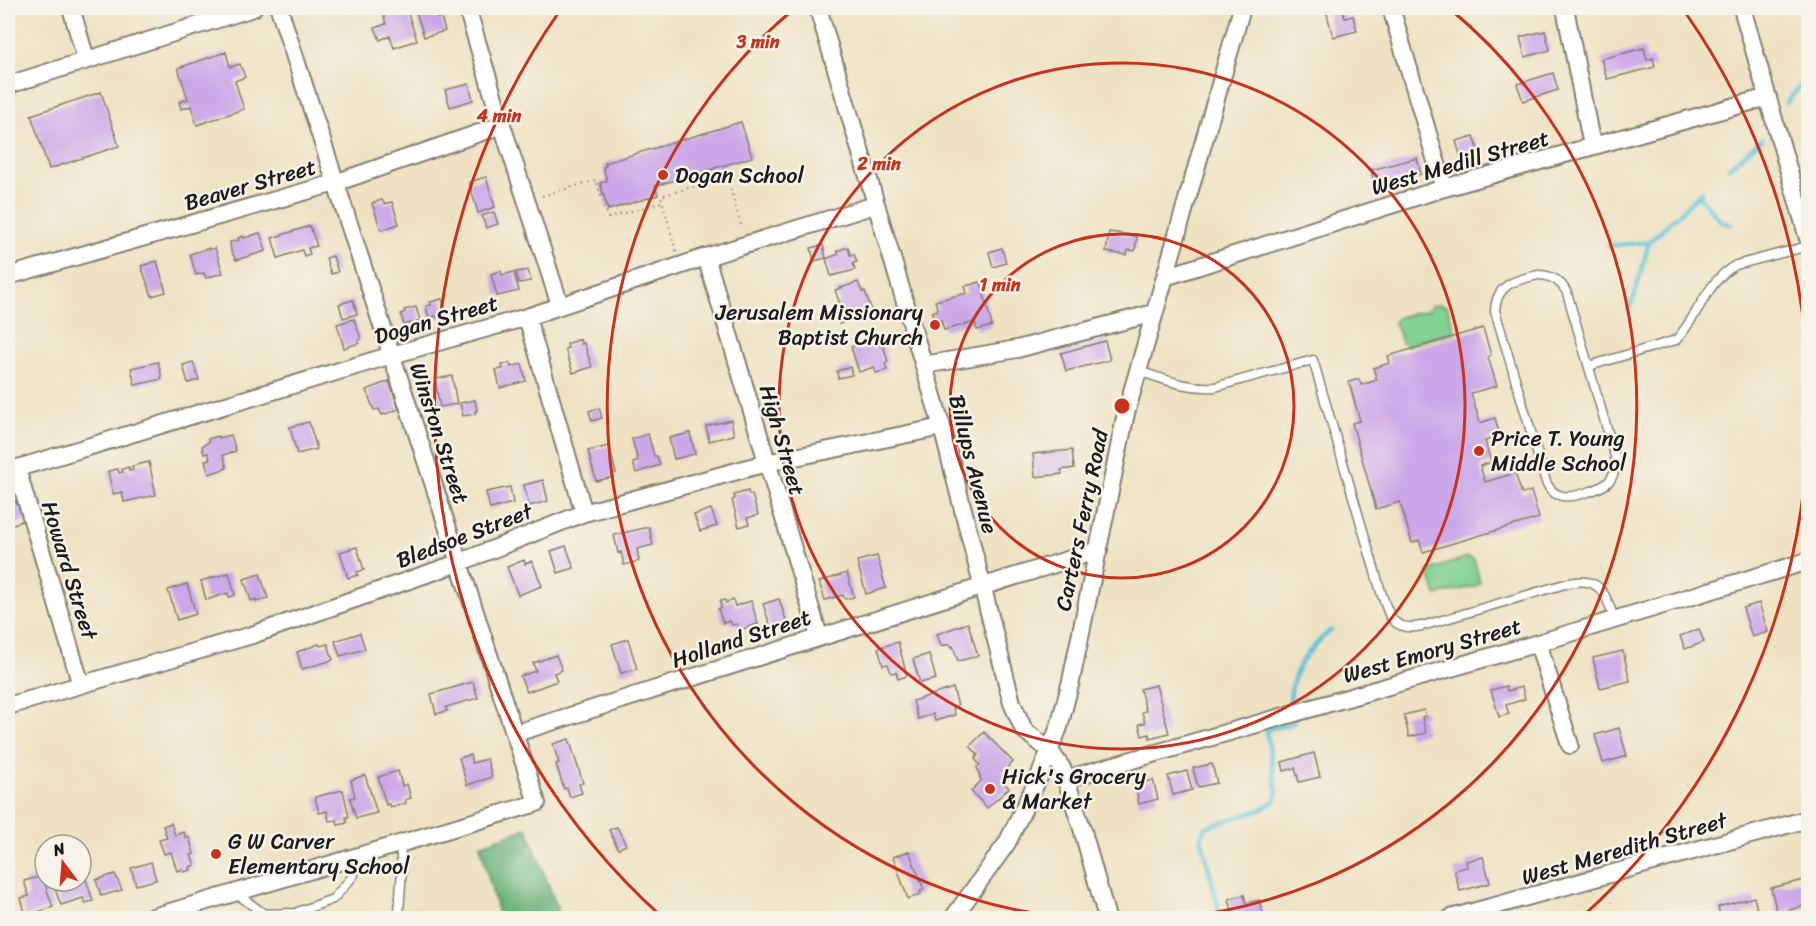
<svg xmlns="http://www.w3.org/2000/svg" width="1816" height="926" font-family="Sriracha,sans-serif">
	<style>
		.green { fill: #83d292; stroke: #507757; stroke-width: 1.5 }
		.forest { fill: #6ab47c; stroke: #43684c; stroke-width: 1.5 }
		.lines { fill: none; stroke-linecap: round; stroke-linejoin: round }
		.stream { stroke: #5dc3da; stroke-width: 4.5 }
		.building { fill: #cba8e9 }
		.service-casing { stroke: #857f70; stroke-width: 11 }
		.minor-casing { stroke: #857f70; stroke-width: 20 }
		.path { stroke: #857f70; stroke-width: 2; stroke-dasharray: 1.5 4.5; stroke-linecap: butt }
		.service { stroke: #fff; stroke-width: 8 }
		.minor { stroke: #fff; stroke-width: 16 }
		.ring { fill: none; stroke: #c8321e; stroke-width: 3 }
		.poi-dot { fill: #c8321e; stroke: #f7f3e8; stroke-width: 2 }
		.labels { text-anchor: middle; stroke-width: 5; stroke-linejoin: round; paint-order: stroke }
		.street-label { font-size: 22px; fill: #1c1c1c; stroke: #f7f3e8 }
		.poi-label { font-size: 22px; fill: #1c1c1c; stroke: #f7f3e8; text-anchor: start }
		.centre { fill: #c8321e; stroke: #f7f3e8; stroke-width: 3 }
		.ring-label { font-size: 18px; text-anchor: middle; font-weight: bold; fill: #c8321e; stroke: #f7f3e8; stroke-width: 5; stroke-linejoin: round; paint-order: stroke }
	</style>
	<rect width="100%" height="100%" fill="#f7f3e8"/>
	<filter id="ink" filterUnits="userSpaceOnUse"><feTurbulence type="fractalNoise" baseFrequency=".0167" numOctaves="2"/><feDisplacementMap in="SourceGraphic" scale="12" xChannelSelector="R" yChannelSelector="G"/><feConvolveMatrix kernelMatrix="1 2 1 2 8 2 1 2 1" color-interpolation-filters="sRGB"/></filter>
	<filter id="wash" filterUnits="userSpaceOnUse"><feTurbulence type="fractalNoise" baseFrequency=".008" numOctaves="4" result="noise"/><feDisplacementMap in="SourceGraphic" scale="24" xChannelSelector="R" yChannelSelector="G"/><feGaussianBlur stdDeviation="1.35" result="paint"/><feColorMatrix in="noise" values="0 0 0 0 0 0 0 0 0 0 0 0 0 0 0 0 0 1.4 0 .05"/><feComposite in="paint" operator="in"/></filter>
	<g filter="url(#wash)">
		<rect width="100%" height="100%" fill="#eee2c3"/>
		<!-- green -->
		<path class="green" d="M1440,304L1447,306L1455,332L1407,346L1402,342L1394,322L1399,317L1428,310L1431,306Z
			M1467,557L1474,559L1480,582L1476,586L1436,595L1428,571Z"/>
		<!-- forest -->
		<path class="forest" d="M527,828L561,918H499L480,845Z"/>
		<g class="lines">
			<!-- stream -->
			<path class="stream" d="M1786,103L1808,77
				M1729,167L1762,139
				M1698,195L1721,221L1731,225
				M1608,246L1649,242
				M1628,310L1634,298L1649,242L1702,192
				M1290,703C1291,669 1306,652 1331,630
				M1221,918L1201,837L1206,827L1260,810L1275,801L1277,791L1266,730L1294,723V721"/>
		</g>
		<g id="blocks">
			<!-- building -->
			<path class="building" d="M386,8H406L417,40L394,48L390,36L380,40L375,28L386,24L383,13V9Z
				M415,8H434L437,18L441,17L445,31L424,37Z
				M1337,8H1342L1345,18L1353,16L1357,31L1333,37L1326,10Z
				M1545,31L1550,50L1525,57L1520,37Z
				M1644,48L1647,60L1653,58L1655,67L1607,79L1601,59Z
				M226,52L230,67L240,64L245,77L235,81L244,109L197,125L191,106L181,109L179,102L188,99L178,68Z
				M1553,73L1558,90L1523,101L1517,84Z
				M469,84L473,100L450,107L445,90Z
				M101,92L119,146L49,169L31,115Z
				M741,122L752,157L655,186L658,195L608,210L600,183L607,181L603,167L606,166L605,163Z
				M1474,136L1482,162L1464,168L1456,141Z
				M1417,158L1421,174L1375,186L1371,170Z
				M486,177L495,207L478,213L469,182Z
				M382,200L384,204L392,202L399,224L381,230L372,203Z
				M494,212L498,224L486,228L482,216Z
				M310,226L317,246L308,248L310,254L304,256L302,250L278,258L272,238Z
				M1109,232L1137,236L1135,251L1128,250L1127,255L1106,252Z
				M260,233L266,251L236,260L231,251L230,242L239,240L238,238L243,236L244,238Z
				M823,245L826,258L814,261L811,248Z
				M848,247L850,255L854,254L857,262L853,263L855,270L831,276L826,259L839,254L837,251Z
				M209,248V250L215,248L223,273L206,278L204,273L196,275L190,254Z
				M1002,248L1006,263L993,267L989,252Z
				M333,256L338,272L331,274L326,258Z
				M157,261L166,292L152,296L141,266Z
				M528,270L531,281L519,283L516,272Z
				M501,271L502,275L514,272L519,291L497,296L491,274Z
				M858,282L862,292L865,291L872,312L839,324L833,307L840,304L835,290Z
				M981,282L992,326L977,330L975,322L944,330L941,320L934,321L932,312L938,310L935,301L967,293L965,286Z
				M442,299L446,313L437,318L436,316L429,318L426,306L431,305L430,302Z
				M353,300L357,314L343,318L339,304Z
				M416,307L420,320L412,325L411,323L404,325L401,314L405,312L404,310Z
				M354,319L361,339L358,340L359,343L344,348L337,324Z
				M1483,328L1491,355L1488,357L1497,386L1471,393L1480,423L1495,418L1500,436L1485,441L1491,462L1480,466L1485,482L1515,473L1522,494L1531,491L1539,518L1423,552L1419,540L1412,543L1400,502L1376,509L1352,423L1360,421L1349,382L1359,379L1361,385L1377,380L1373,368L1390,363L1388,356Z
				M580,339L581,344L584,343L592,367L573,373L565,349L568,348L567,344Z
				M878,339L880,346L883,344L888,362L885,363L887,370L876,373L874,367L859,372L851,347Z
				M1105,341L1110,360L1066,371L1061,353Z
				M158,362L162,379L135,385L131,368Z
				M193,362L199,380L188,383L183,365Z
				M510,363L511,367L522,364L526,381L500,388L496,370L503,369L502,365Z
				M850,367L852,375L838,378L837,371Z
				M452,376L457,404L440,407L435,379Z
				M389,381L399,409L382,415L379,409L374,410L366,390Z
				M475,400L477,411H475V414L463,416L460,403Z
				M599,408L602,418L592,421L589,411Z
				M731,420L734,435L709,441L706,426Z
				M309,422L317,449L297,454L290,427Z
				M690,433L695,454L674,459L669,438Z
				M648,434L654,456H657L660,465L636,473L633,463L638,461L632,439Z
				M231,435L236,451L223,455L227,468L209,474L205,460L210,459L208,453L204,454L202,446L209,442L208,439L218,436L219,438Z
				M609,446L616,473L612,474L613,477L596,481L588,451Z
				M1072,450L1074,468L1061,470L1062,474L1035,477L1033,454Z
				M149,462L156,495L124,502L122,492L113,494L108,471L118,469L119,473L123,472L122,469L129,467V471L133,470L132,466Z
				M543,480L548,501L529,506L524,485Z
				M510,487L513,503L490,509L486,492Z
				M748,491L749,495H752L758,515L747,518L749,524L739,527L732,500L735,499L734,495Z
				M16,501L17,505L24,502L28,519L8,526V504Z
				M711,509L717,526L700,531L694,515Z
				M649,527L653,545L637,549L639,561L624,565L621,552L618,553L614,535Z
				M566,546L574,568L558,573L551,551Z
				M357,547L364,570L357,572L358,575L348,578L340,552Z
				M877,556L886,588L866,594L857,561Z
				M524,560L525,564L532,561L542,586L518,595L507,567Z
				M229,573L235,595L229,597L228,593L206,600L201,581Z
				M847,573L854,597L845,599L843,595L825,600L819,582Z
				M260,574L268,598L256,602V599L251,601L244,579Z
				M187,584L196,614L177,620L168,590Z
				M779,599L787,623L771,628L763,604Z
				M725,600L726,603L733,600L735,606L751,601L758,624L739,630L737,624L732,625L730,621L723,623L718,609L721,608L720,601Z
				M1759,603L1768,632L1752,637L1743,608Z
				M968,623L978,656L958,661L953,646L951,647L950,644L941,646L937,634Z
				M1699,629L1704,642L1685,649L1680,636Z
				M360,633L365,649L340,656L335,641Z
				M628,639L637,669L621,673L612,644Z
				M898,642L907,676L898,679L896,672L891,673L888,664L883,665L878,648Z
				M319,644L320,646L328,644L333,660L302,669L297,652Z
				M1623,651L1630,681L1600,688L1593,658Z
				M929,654L936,679L920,683L913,659Z
				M556,655L562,670L554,673L557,681L527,692L520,676L536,671L533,663Z
				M473,682L478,698L446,707L447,711L436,714L431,694Z
				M1156,685L1169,733L1150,738L1149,734L1142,736L1139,724L1145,723L1142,712L1146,711L1140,689Z
				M1506,686L1507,691L1522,687L1525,699L1506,705L1509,714L1499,717L1491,690Z
				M953,688L958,706L953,708L955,715L935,721L933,714L918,719L913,701Z
				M1424,710L1426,716L1422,717L1426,733L1409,737L1404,715Z
				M1619,728L1627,756L1603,763L1595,735Z
				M984,732L1013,762L1003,772L1010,778L1004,783L1009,788L987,808L971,791L981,781L977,767L980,765L975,759L978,755L970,746Z
				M569,739L583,783L579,784L582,793L570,797L567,788L564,789L556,764L559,763L553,744Z
				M1314,753L1320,777L1299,782L1295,768L1284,771L1282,762Z
				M470,755L472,763L487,759L492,777L467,785L459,758Z
				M1212,764L1217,783L1198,787L1193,768Z
				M398,771L402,786L407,784L411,798L405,800L406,803L390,807L389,804L386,805L378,777Z
				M1187,771L1192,790L1173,795L1168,776Z
				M365,775L377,813L356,818L350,798L355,797L351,780Z
				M1153,780L1158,799L1139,804L1135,785Z
				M343,790L349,817H346L347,823L338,825L337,820L329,821L327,811L319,813L315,797Z
				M171,823L175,835L184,832L186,838L189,837L194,854L191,855L195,865L190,867L191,870L184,872L183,869L177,871L171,852L164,854L159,840L167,838L163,826Z
				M617,827L626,845L618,849L609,830Z
				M909,851L924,890L920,891L921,894L908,899L893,857Z
				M1483,857L1490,883L1460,891L1454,870L1467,867L1466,861Z
				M151,862L156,880L136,885L131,868Z
				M115,874L122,890L101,896L96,880Z
				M42,876L53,907L26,916L21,898L29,896L24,881Z
				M86,879L93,901L85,903L83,898L61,905L55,889Z
				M1804,880L1808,905L1777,913L1771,888Z
				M1244,895L1246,903L1259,900L1264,918H1234L1229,899Z
				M1754,897L1757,910L1743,913L1745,918H1721L1718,907Z"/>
		</g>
	</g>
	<g filter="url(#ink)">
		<use href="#blocks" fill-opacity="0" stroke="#857f70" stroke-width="1.5"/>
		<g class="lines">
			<defs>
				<path id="service" d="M1538,275C1552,275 1561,281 1567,293L1615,456C1616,464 1615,472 1611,479C1604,489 1570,500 1559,495C1552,493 1549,488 1546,482L1495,311C1496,284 1515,280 1538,275Z
					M1589,366L1676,340C1699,316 1706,281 1736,265L1808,246
					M1138,371C1164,379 1187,389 1215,387L1313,360L1381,592C1389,616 1392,632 1422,626L1565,584C1598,575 1606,591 1614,620
					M236,893L264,914L295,913L333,899L354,875L356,857
					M399,912L402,869L400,844"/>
				<path id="minor" d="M71,8L86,59
					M467,8L502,125L560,305
					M818,8L942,427L1012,703L1024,730L1050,751L1062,768L1082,828L1107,918
					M1391,8L1444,188
					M1565,8L1592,146
					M1742,8L1808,238
					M8,85L253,8
					M706,257L819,636
					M8,276L335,183L502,125
					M1165,277L1444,188L1768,97
					M527,317L584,513
					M924,365L1017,349L1154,313
					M17,469L81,685
					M8,471L392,355L527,317L706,257L875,205
					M1538,643L1570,745
					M8,706L252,635L458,563L584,513L766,463L942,427
					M516,733L1099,550
					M1066,779L1538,643L1808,561
					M150,918L537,803L279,8
					M953,918L1007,843L1039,777L1059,727L1071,681L1126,413L1242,8
					M1451,918L1808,819"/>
			</defs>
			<!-- service casing -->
			<use href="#service" class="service-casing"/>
			<!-- minor casing -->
			<use href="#minor" class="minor-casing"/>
			<!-- path -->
			<path class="path" d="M724,167L727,177
				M542,196L596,180L608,218L662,202
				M676,251L661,196L727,177L742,229"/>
			<!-- service -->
			<use href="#service" class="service"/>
			<!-- minor -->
			<use href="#minor" class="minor"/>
		</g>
	</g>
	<!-- distance rings -->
	<g class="ring">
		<circle cx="1122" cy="406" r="172"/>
		<circle cx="1122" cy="406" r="343"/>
		<path d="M1068 918A515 515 0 0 1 794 9M1450 9A515 515 0 0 1 1176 918"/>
		<path d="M1808 436A687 687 0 0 1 1582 917M662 917A687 687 0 0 1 559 12M1685 12A687 687 0 0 1 1808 376"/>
	</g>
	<!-- markers -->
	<g class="poi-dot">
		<circle cx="663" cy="175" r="6"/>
		<circle cx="935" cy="325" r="6"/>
		<circle cx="1479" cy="451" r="6"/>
		<circle cx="990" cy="789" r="6"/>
		<circle cx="216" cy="854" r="6"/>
	</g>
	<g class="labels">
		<!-- street labels -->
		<g class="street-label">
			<text transform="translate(1460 162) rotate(-16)" y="8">West Medill Street</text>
			<text transform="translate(250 184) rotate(-16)" y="8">Beaver Street</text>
			<text transform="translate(436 319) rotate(-16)" y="8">Dogan Street</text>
			<text transform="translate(440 433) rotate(72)" y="8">Winston Street</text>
			<text transform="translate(783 440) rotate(74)" y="8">High Street</text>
			<text transform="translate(974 464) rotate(76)" y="8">Billups Avenue</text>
			<text transform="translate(1081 520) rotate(-78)" y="8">Carters Ferry Road</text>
			<text transform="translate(464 535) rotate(-21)" y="8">Bledsoe Street</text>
			<text transform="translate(70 570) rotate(73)" y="8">Howard Street</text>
			<text transform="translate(741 638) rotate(-18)" y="8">Holland Street</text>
			<text transform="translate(1432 650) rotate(-16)" y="8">West Emory Street</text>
			<text transform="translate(1624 848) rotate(-16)" y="8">West Meredith Street</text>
		</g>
		<!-- poi labels -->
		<g class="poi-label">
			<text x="675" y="183">Dogan School</text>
			<text x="923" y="320" text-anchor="end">Jerusalem Missionary<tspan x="923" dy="25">Baptist Church</tspan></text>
			<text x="1491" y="446">Price T. Young<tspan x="1491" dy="25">Middle School</tspan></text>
			<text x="1002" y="784">Hick's Grocery<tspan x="1002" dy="25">&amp; Market</tspan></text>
			<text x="228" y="849">G W Carver<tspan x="228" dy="25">Elementary School</tspan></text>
		</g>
	</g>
	<circle cx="1122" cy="406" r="9" class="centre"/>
	<g class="ring-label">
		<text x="758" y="48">3 min</text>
		<text x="499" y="122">4 min</text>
		<text x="879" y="170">2 min</text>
		<text x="1000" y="291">1 min</text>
	</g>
	<!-- margin -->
	<rect width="1816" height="926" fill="none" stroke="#f7f3e8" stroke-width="30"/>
	<!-- north arrow -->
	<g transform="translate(63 863) rotate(344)"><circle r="28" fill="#f7f3e8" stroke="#9f9d96" stroke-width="1.5"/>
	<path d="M0-4.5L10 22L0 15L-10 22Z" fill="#c8321e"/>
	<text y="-9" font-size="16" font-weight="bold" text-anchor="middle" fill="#1c1c1c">N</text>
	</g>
</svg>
